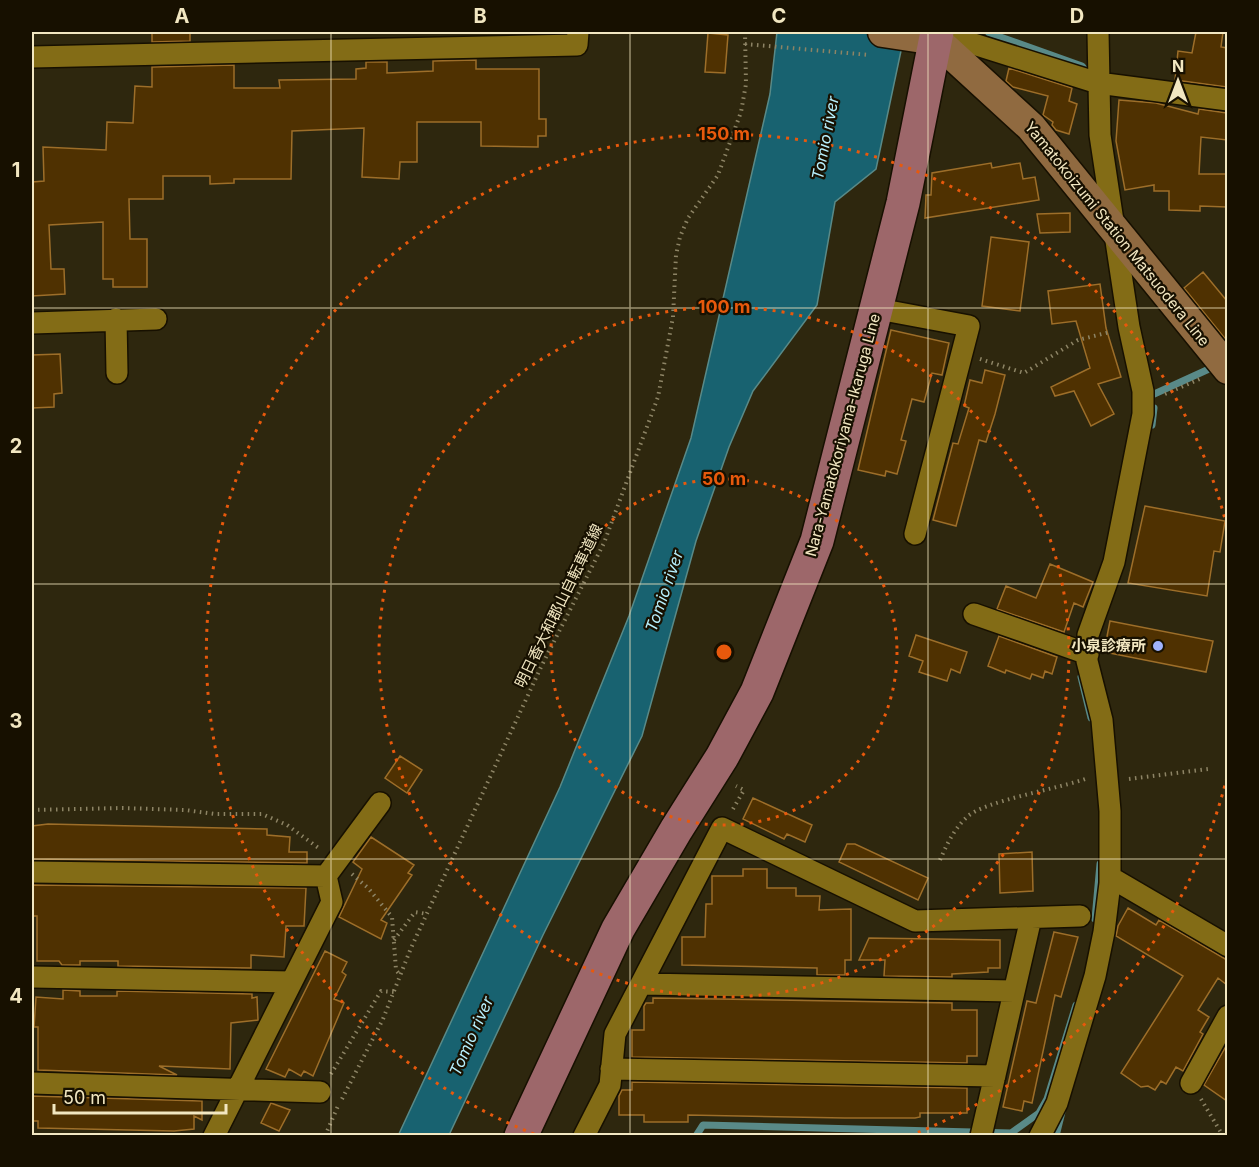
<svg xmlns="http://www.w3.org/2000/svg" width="1259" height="1167" font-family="Inter,'Noto Sans JP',sans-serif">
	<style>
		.water { fill: #186270; stroke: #598a88; stroke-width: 1.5 }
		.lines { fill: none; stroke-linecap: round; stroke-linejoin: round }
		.stream { stroke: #598a88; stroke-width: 7 }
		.building { fill: #4f3101; stroke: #9d6e29; stroke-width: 1.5 }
		.street-casing { stroke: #171000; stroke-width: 24 }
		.secondary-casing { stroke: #171000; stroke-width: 33 }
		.primary-casing { stroke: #171000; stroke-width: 36 }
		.path { stroke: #8d8465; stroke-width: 4; stroke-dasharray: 1.5 4.5; stroke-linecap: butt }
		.street { stroke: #836c16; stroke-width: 21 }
		.secondary { stroke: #906a40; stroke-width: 30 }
		.primary { stroke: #9d676a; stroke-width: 33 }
		.grid { fill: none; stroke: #f2e7c1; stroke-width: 1.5; stroke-opacity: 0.55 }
		.ring { fill: none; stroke: #e8590c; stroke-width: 3; stroke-dasharray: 3 6 }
		.poi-dot { fill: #a0b3fd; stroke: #171000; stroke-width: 2 }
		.labels { text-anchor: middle; stroke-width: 4.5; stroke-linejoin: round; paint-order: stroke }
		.street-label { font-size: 15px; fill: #f2e7c1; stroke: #171000 }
		.poi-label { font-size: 15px; font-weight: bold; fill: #f2e7c1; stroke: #171000; text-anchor: end }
		.water-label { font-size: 16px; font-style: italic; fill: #b7f0fd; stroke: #171000 }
		.centre { fill: #e8590c; stroke: #171000; stroke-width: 3 }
		.ring-label { font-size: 18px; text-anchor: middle; font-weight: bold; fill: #e8590c; stroke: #171000; stroke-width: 4.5; stroke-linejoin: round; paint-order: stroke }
		.neatline { fill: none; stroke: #f2e7c1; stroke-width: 2 }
		.grid-label { font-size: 20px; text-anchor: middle; font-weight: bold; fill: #f2e7c1 }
	</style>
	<rect width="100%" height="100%" fill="#2e270e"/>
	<!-- water -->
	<path class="water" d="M777,32H905L876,169L835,202L817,305L753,391L729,447L696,541L642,736L543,935L449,1135L398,1136L560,787L629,616L691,438L770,94Z"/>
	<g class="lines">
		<!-- stream -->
		<path class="stream" d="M989,33L1082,66L1088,73
			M1152,395L1209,369
			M1152,425L1154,408
			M1081,677L1091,718
			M1095,919L1100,864
			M696,1136L703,1125L1011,1133L1039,1113L1047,1099L1076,1005
			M1056,1136L1062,1112"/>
	</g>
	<!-- building -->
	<path class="building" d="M152,32H190V41L152,42Z
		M1196,32H1223L1221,47L1227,48V87L1175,80L1178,51L1192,53Z
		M708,33L728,35L725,73L705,72Z
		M476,60V69H539V119H546V136H538V147L481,146V122H417V162H400L399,179L362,177L364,128L292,131L291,179H234V183L210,184V176H163V199H129L130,239H147V287H113V279H103V222L49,225L51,269H64L65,294L32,296V182L44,181L43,147L106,150L107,122L133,123L135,86L152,87V67L234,65V88H280L279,80L356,79V69L366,68V62H387V73L433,71V61Z
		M1009,68L1072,88L1069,101L1077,104L1069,134L1056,130L1052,125L1053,122L1043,115L1048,96L1013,87L1006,81Z
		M1119,100L1156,103L1198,114L1199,109L1227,113V140L1201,137L1199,174H1227V207L1200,206V211L1169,210V191H1154V185L1125,190L1116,141Z
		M991,163L992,168L1020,163L1023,179L1035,177L1039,200L925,218L926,195H931L932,173Z
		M1070,213V232L1040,233L1037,214Z
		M991,237L1029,242L1020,311L982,306Z
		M1203,272L1227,301V341L1184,288Z
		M1100,284L1106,328L1121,377L1098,384L1114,414L1091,426L1074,391L1055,396L1051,387L1090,368L1076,321L1052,324L1048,291Z
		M891,330L949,343L942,375L932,373L924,402L912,399L901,440L906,441L897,474L886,471L885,476L858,470Z
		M60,354L62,393L54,394V407L32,408V355Z
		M985,370L1005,375L995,414L986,442L979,440L956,526L933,520L953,443L958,444L969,408L964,406L970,380L982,383Z
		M1145,506L1225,521L1220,552L1214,551L1207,596L1128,583Z
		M1050,564L1093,582L1083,607L1074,603L1064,632L997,609L1006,586L1036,598Z
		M1110,621L1213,641L1206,672L1104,652Z
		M916,635L967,652L960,673L951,669L947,681L919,672L923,661L909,656Z
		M999,636L1057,657L1052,674L1045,671L1043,678L1032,674L1030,679L1006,670L1005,673L988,666Z
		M400,756L422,770L407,793L385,778Z
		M753,798L812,825L805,842L787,834L784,839L743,819Z
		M48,824L267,829V835L290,837L289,852H307V863L32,859V826Z
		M371,837L414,865L408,873L412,875L381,920L387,923L381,939L339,917L362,869L353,862Z
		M847,844H855L928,878L918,900L839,862Z
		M1032,852L1033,891L1000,893L999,854Z
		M743,869H767V888H796V896H820L819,910L851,909V960H845V975H817V968L682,965V937H705L706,904H712V876H743Z
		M32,885L306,888L304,926H286L284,957L251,955V968L118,966V961H80V965H62L59,961H37V916H32Z
		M1128,908L1156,925L1159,920L1227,960V985L1218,978L1198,1010L1209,1017L1200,1032L1203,1034L1183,1071L1176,1067L1166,1084L1161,1081L1155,1090L1148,1086L1141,1087L1121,1073L1183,976L1116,936L1118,926Z
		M1054,932L1078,937L1061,997L1055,995L1032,1103L1024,1101L1022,1111L1003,1107L1027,1001L1036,1003Z
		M869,938L1000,940V968H988V972L952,974V977L884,976L885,960H859Z
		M325,951L347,962L342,972L346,975L334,999L344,1003L313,1076L304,1071L301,1076L289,1069L285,1077L266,1069Z
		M63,990L80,991V996H117V991L252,994V998L257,997L258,1020L231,1023L230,1069L159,1066L177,1075L38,1070V1027H34L36,997L63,999Z
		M653,998L952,1003V1010H977V1056H967V1063L632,1057V1030H644V1006L646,1003H653Z
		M1225,1048L1227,1050V1101L1204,1085Z
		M632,1082L967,1088V1113H920V1117L915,1118H845L688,1115V1122H644V1115H619V1096L622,1090H632Z
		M32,1096L202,1101V1120L194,1116V1129L174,1131L38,1128V1121H32Z
		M271,1103L290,1110L279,1131L261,1123Z"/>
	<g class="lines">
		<defs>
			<path id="street" d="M936,40H961L1098,83L1228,100
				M32,57L577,45L578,32
				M878,309L969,326L915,534
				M116,319L117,373
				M32,323L156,319
				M974,614L1088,654
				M32,872L326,876
				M326,876L380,803
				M1110,877L1228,946
				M32,977L291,982
				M642,984L1014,991
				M611,1069L995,1076
				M32,1083L320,1092
				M1191,1083L1228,1016
				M214,1136L332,902L326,876
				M584,1136L610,1085L615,1034L722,828L915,921L1080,916
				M981,1136L1031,918
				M1040,1136L1057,1103L1095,976L1104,932L1110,883V811L1102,720L1087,661L1088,635L1114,562L1143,414V391L1129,327L1100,135L1098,32"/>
			<path id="secondary" d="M883,32L936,40L1031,127L1228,369"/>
			<path id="primary" d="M521,1136L618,929L676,830L722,757L757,692L817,541L903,203L937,32"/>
		</defs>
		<!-- street casing -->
		<use href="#street" class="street-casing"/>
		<!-- secondary casing -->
		<use href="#secondary" class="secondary-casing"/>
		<!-- primary casing -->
		<use href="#primary" class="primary-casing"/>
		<!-- path -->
		<path class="path" d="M745,44L870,55
			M980,359L1024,373L1078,340L1110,332
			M1165,394L1202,378
			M1129,779L1208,769
			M733,809L744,790L736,786
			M32,810L122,808L185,810L215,814H262L287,825L320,849
			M940,860C947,844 954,829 967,817C983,801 1062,788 1088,778
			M352,874L368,888L392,917L396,970L400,975
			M394,940L415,912L427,914
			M331,1074L381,991L394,992
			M342,1099L383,1019L411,948L541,667L604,543L658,397L673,317L676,255L680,237L688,218L718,175L741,112L746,84L745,32
			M1201,1099L1223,1136
			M325,1136L338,1106"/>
		<!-- street -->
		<use href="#street" class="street"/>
		<!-- secondary -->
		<use href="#secondary" class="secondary"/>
		<!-- primary -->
		<use href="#primary" class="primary"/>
	</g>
	<!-- grid -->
	<path class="grid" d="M331,32V1136M630,32V1136M928,32V1136M32,308H1228M32,584H1228M32,859H1228"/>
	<!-- distance rings -->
	<g class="ring">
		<circle cx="724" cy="652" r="173"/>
		<circle cx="724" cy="652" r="345"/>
		<path d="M1227 777A518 518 0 0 1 914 1134M534 1134A518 518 0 1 1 1227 527"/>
	</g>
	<!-- markers -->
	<circle class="poi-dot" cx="1158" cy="646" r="6"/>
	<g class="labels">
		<!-- street labels -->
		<g class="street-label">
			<text transform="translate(1117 234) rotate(51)" y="5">Yamatokoizumi Station Matsuodera Line</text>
			<text transform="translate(843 435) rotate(-75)" y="5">Nara-Yamatokoriyama-Ikaruga Line</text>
			<text transform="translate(559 606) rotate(-64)" y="5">明日香大和郡山自転車道線</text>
		</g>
		<!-- poi labels -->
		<g class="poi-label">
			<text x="1146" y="651">小泉診療所</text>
		</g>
		<!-- water labels -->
		<g class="water-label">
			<text transform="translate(825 138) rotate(-79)" y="6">Tomio river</text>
			<text transform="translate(664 591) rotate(-71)" y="6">Tomio river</text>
			<text transform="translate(471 1036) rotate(-66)" y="6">Tomio river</text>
		</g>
	</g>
	<circle cx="724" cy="652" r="9" class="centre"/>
	<g class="ring-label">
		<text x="724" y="140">150 m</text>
		<text x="724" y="313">100 m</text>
		<text x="724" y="485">50 m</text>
	</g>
	<!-- border -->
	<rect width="1259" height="1167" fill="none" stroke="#171000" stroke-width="66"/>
	<!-- north arrow -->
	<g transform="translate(1178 81)" stroke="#171000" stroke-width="4.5" paint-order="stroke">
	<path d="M0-4.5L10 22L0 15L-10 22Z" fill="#f2e7c1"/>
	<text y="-9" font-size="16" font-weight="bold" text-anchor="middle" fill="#f2e7c1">N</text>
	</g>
	<!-- scale -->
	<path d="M54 1104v9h172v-9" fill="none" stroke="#f2e7c1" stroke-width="3"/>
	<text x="63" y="1104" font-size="18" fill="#f2e7c1" stroke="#171000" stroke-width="4.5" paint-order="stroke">50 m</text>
	<rect x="33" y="33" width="1193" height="1101" class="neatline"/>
	<g class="grid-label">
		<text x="182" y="23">A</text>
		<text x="480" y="23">B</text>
		<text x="779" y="23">C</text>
		<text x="1077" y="23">D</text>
		<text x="16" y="177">1</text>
		<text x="16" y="453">2</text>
		<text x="16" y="728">3</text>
		<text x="16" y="1003">4</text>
	</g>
</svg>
